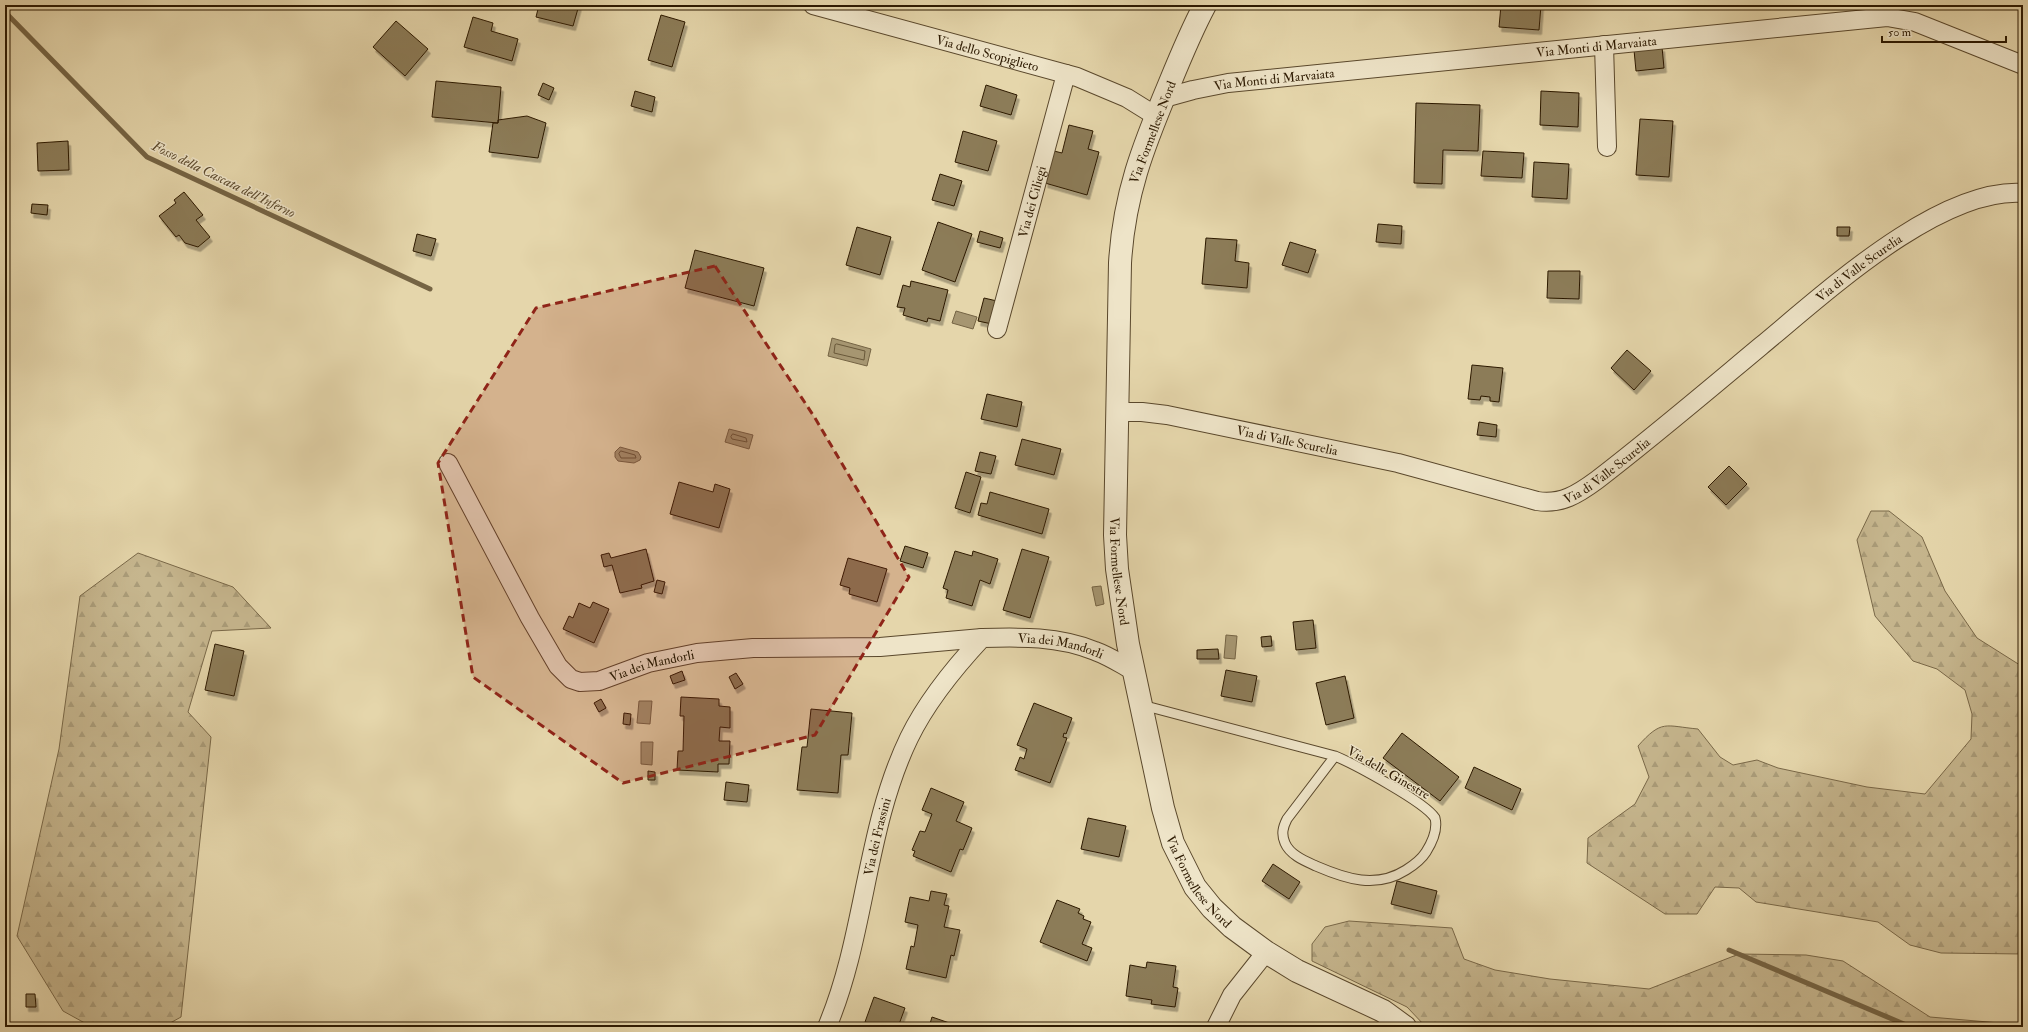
<svg xmlns="http://www.w3.org/2000/svg" width="2028" height="1032" font-family="'IM FELL Double Pica',serif">
	<style>
		.forest { fill: url(#forest-firs); stroke: #796848 }
		.water { fill: #a69671; stroke: #756444 }
		.lines { fill: none; stroke-linecap: round; stroke-linejoin: round }
		.shore { stroke: #695839; stroke-width: 1 }
		.stream { stroke: #756444; stroke-width: 5 }
		.building { fill: #8c7b59; stroke: #2c1901; filter: url(#shadow) }
		.service-casing { stroke: #5a482c; stroke-width: 11 }
		.minor-casing { stroke: #5a482c; stroke-width: 20 }
		.tertiary-casing { stroke: #5a482c; stroke-width: 24 }
		.service { stroke: #eee4c8; stroke-width: 9 }
		.minor { stroke: #eee4c8; stroke-width: 18 }
		.tertiary { stroke: #eee4c8; stroke-width: 22 }
		.marked { fill: #8f2418; fill-opacity: 0.2; stroke: #8f2418; stroke-width: 3; stroke-dasharray: 8 5; stroke-linejoin: round }
		.labels { text-anchor: middle; stroke-width: 3; stroke-linejoin: round; paint-order: stroke }
		.street-label { font-size: 13px; fill: #2c1901; stroke: #eee4c8 }
		.water-label { font-size: 14px; font-style: italic; fill: #5d4b2e; stroke: #eee4c8 }
	</style>
	<defs>
		<pattern id="forest-firs" width="22" height="20" patternUnits="userSpaceOnUse"><rect width="22" height="20" fill="#c6b68e"/><path d="M5 1l3.5 6h-7zM16 11l3.5 6h-7z" fill="#aa9c79"/></pattern>
		<filter id="shadow"><feDropShadow dx="2.5" dy="4.5" stdDeviation="0" flood-color="#0004"/></filter>
	</defs>
	<rect width="100%" height="100%" fill="#e5d6ab"/>
	<filter id="stains"><feTurbulence type="fractalNoise" baseFrequency=".005" numOctaves="4"/><feColorMatrix values="0 0 0 0 .2 0 0 0 0 .09 0 0 0 0 .02 0 0 0 .5 -.17"/></filter>
	<radialGradient id="worn" r=".72"><stop offset=".6" stop-color="#630" stop-opacity="0"/><stop offset="1" stop-color="#630" stop-opacity=".3"/></radialGradient>
	<!-- forest -->
	<path class="forest" d="M1871,511H1889L1922,537L1945,591L1977,638L2023,667V954L1941,953L1910,945L1878,922L1756,902L1739,888L1715,887L1697,914H1665L1587,863L1588,838L1635,804L1649,777L1638,746C1662,719 1665,726 1698,729L1720,757L1733,765L1757,760L1778,768L1867,787L1925,794L1971,739L1972,714L1965,690L1937,669L1913,661L1875,616L1857,540Z
		M138,553L233,587L271,628L212,631L188,712L211,737L181,1017L163,1027H92L63,1011L17,936L59,749L80,596Z
		M1349,921L1452,928L1464,959L1495,970L1550,979L1649,989L1739,954L1806,955L1843,961L1930,1017L2023,1025V1027H1426L1407,1007L1312,961V944L1325,927Z"/>
	<!-- water -->
	<path class="water" d="M956,311L977,317L973,329L952,323Z
		M832,338L871,349L867,366L828,356Z
		M729,429L753,435L749,449L725,442Z
		M620,447L638,452L641,457L640,460L634,463L618,461L615,457V452Z
		M1101,586L1104,604L1096,606L1092,587Z
		M1226,635L1237,636L1235,659L1224,658Z
		M639,701H652L650,724L637,723Z
		M641,742H653L652,765L641,764Z"/>
	<g class="lines">
		<!-- shore -->
		<path class="shore" d="M837,344L865,351L864,360L834,353L835,345Z
			M733,434L746,438L747,442L732,439L731,437Z
			M621,451L635,455L636,458H621L619,454Z"/>
		<!-- stream -->
		<path class="stream" d="M5,12L147,157L430,289
			M1729,950L1911,1027"/>
	</g>
	<!-- building -->
	<path class="building" d="M539,5H579L573,26L536,17Z
		M1501,5H1541L1539,30L1499,27Z
		M661,15L685,22L672,67L648,60Z
		M473,17L493,23L491,31L518,39L512,61L464,47Z
		M396,21L428,49L405,76L373,47Z
		M1662,47L1664,68L1636,71L1634,50Z
		M436,81L501,87L498,123L432,117Z
		M543,83L554,88L549,100L538,95Z
		M986,85L1017,95L1011,115L980,106Z
		M635,91L655,97L652,112L631,106Z
		M1541,91L1579,93L1578,127L1540,125Z
		M1416,103L1480,105L1478,151L1443,150L1442,184L1414,183Z
		M527,116L546,123L538,158L489,152L493,123H498V120Z
		M1640,119L1673,121L1669,177L1636,175Z
		M1069,125L1093,131L1088,149L1099,152L1087,195L1045,183L1054,151L1062,153Z
		M963,131L997,141L988,171L955,162Z
		M68,141L69,170L38,171L37,143Z
		M1483,151L1524,153L1522,178L1481,176Z
		M1534,162L1569,164L1567,199L1532,197Z
		M940,174L962,181L954,206L932,200Z
		M184,192L203,215L196,220L210,237L198,247L185,243L179,235L176,237L159,216L176,203L174,200Z
		M32,204L48,205L47,215L31,213Z
		M938,222L972,234L955,282L922,270Z
		M1378,224L1402,226L1401,244L1376,242Z
		M857,227L891,237L880,275L846,265Z
		M1837,227H1850L1849,236H1837Z
		M980,231L1003,238L1000,248L977,242Z
		M417,234L436,239L431,256L413,251Z
		M1206,238L1237,240L1235,261L1249,263L1247,288L1202,284Z
		M1290,242L1316,250L1308,273L1282,265Z
		M695,250L764,268L754,306L685,288Z
		M1548,271H1580L1579,299L1547,298Z
		M911,281L948,290L940,321L928,318L927,322L903,315L905,308L897,307L903,285L910,287Z
		M984,298L997,301L992,324L978,321Z
		M1627,350L1651,371L1634,390L1611,368Z
		M1472,365L1503,368L1499,402L1490,401V397L1481,396L1480,400L1468,399Z
		M987,394L1022,402L1017,427L981,419Z
		M1479,422L1497,425L1496,437L1477,435Z
		M1022,439L1061,449L1054,475L1015,465Z
		M980,452L996,456L991,474L975,471Z
		M1729,466L1747,484L1726,505L1708,487Z
		M966,472L981,477L970,513L955,508Z
		M679,482L713,492L715,484L730,489L719,528L670,514Z
		M990,492L1049,509L1042,534L978,515L981,503L987,504Z
		M905,546L928,553L923,568L900,561Z
		M646,549L654,581L641,585L642,588L620,593L612,565L604,567L601,555L609,553L611,558Z
		M1022,549L1049,557L1030,618L1003,610Z
		M955,551L972,556L973,551L998,559L990,584L980,580L972,606L946,598L948,590L943,588Z
		M848,558L887,569L877,602L849,594L850,588L840,585Z
		M657,580L665,582L662,594L654,592Z
		M593,602L609,609L594,643L563,629L569,616L573,618L579,603L590,608Z
		M1313,620L1316,648L1296,650L1293,622Z
		M1271,636L1272,646L1262,647L1261,637Z
		M215,644L244,651L234,696L205,690Z
		M1218,649L1219,659H1197V650Z
		M1226,670L1257,676L1252,702L1221,696Z
		M682,671L685,680L673,684L670,676Z
		M736,673L743,684L735,689L729,677Z
		M1345,676L1354,718L1326,725L1316,683Z
		M681,697L719,699V706L730,707V728L720,727L719,741H730L729,764H718V772L677,770L678,751H683L684,716H680Z
		M601,699L606,708L599,712L594,703Z
		M1034,703L1072,718L1066,734L1064,733L1063,737L1067,738L1050,783L1015,770L1020,757L1024,759L1027,749L1017,745Z
		M811,709L852,713L848,755H841L838,793L797,790L802,747H807Z
		M624,713L631,714L630,725L623,724Z
		M1402,733L1459,777L1440,801L1383,758Z
		M1474,767L1521,789L1512,810L1465,788Z
		M648,771L655,772V780H648Z
		M726,782L749,785L747,802L724,800Z
		M931,788L964,802L956,821L972,828L963,850L960,849L951,872L913,856L915,851L912,850L920,831L925,832L932,814L922,810Z
		M1088,818L1126,826L1119,857L1081,849Z
		M1273,864L1300,882L1289,899L1262,881Z
		M1397,881L1437,891L1431,914L1391,904Z
		M931,891L947,894L944,905L949,906L944,927L960,930L954,956L951,955L946,978L906,969L911,946L914,947L918,925L905,922L910,897L929,901Z
		M1057,900L1080,909L1078,913L1084,916L1083,919L1091,922L1082,944L1092,948L1087,961L1040,942Z
		M1147,962L1176,966L1173,987L1178,988L1175,1007L1151,1004L1152,1000L1126,996L1130,965L1146,968Z
		M26,994H35L36,1007H26Z
		M874,997L905,1008L898,1027H868L869,1023L865,1022Z
		M932,1017L961,1027H929Z"/>
	<g class="lines">
		<defs>
			<path id="service" d="M1142,705L1335,756C1354,764 1425,802 1435,818C1438,830 1433,841 1426,852C1421,860 1414,865 1406,870C1376,889 1346,879 1316,866C1305,861 1290,855 1285,843C1281,834 1283,827 1287,819L1335,756"/>
			<g id="minor">
				<path id="s1" d="M813,5L1077,77L1127,98L1156,116"/>
				<path d="M1604,45L1607,147"/>
				<path id="s2" d="M1164,98L1193,90L1228,83L1887,17L1915,22L2023,65"/>
				<path id="s3" d="M997,329L1066,74"/>
				<path id="s4" d="M1118,412H1142L1167,415L1398,463L1537,501C1561,505 1578,494 1597,480C1653,437 1707,391 1761,346C1824,294 1939,187 2023,193"/>
				<path id="s5" d="M448,463L530,618L558,666L571,679L580,682L599,681L648,663L697,653L753,648L880,647L982,638"/>
				<path id="s6" d="M827,1027C866,935 865,829 909,738C927,701 954,668 982,638C1021,637 1058,636 1095,651C1109,656 1121,664 1134,671"/>
				<path d="M1216,1027L1232,995L1266,952"/>
			</g>
			<g id="tertiary">
				<path id="s7" d="M1205,5C1191,31 1180,58 1169,85C1143,147 1124,195 1120,263L1115,535L1117,569L1128,644L1163,808L1173,843L1195,887L1212,908L1232,927L1266,952L1297,971L1383,1011L1405,1027"/>
			</g>
		</defs>
		<!-- service casing -->
		<use href="#service" class="service-casing"/>
		<!-- minor casing -->
		<use href="#minor" class="minor-casing"/>
		<!-- tertiary casing -->
		<use href="#tertiary" class="tertiary-casing"/>
		<!-- service -->
		<use href="#service" class="service"/>
		<!-- minor -->
		<use href="#minor" class="minor"/>
		<!-- tertiary -->
		<use href="#tertiary" class="tertiary"/>
	</g>
	<!-- marked area -->
	<path class="marked" d="M715,266L815,418L909,577L815,735L623,783L473,677L438,463L536,308Z"/>
	<g class="labels">
		<!-- street labels -->
		<g class="street-label">
			<text dy="5" stroke="none"><textPath href="#s2" startOffset="436">Via Monti di Marvaiata</textPath></text>
			<text dy="5" stroke="none"><textPath href="#s1" startOffset="181">Via dello Scopiglieto</textPath></text>
			<text dy="5" stroke="none"><textPath href="#s2" startOffset="112">Via Monti di Marvaiata</textPath></text>
			<text transform="translate(1152 132) rotate(-69)" y="5">Via Formellese Nord</text>
			<text dy="5" stroke="none"><textPath href="#s3" startOffset="132">Via dei Ciliegi</textPath></text>
			<text dy="5" stroke="none"><textPath href="#s4" startOffset="832">Via di Valle Scurelia</textPath></text>
			<text dy="5" stroke="none"><textPath href="#s4" startOffset="172">Via di Valle Scurelia</textPath></text>
			<text dy="5" stroke="none"><textPath href="#s4" startOffset="508">Via di Valle Scurelia</textPath></text>
			<text dy="5" stroke="none"><textPath href="#s7" startOffset="582">Via Formellese Nord</textPath></text>
			<text dy="5" stroke="none"><textPath href="#s6" startOffset="505">Via dei Mandorli</textPath></text>
			<text dy="5" stroke="none"><textPath href="#s5" startOffset="333">Via dei Mandorli</textPath></text>
			<text transform="translate(1389 772) rotate(30)" y="5">Via delle Ginestre</text>
			<text dy="5" stroke="none"><textPath href="#s6" startOffset="197">Via dei Frassini</textPath></text>
			<text dy="5" stroke="none"><textPath href="#s7" startOffset="906">Via Formellese Nord</textPath></text>
		</g>
		<!-- water labels -->
		<g class="water-label">
			<text transform="translate(224 179) rotate(26)" y="5">Fosso della Cascata dell'Inferno</text>
		</g>
	</g>
	<!-- margin -->
	<rect width="2028" height="1032" fill="none" stroke="#e5d6ab" stroke-width="20"/>
	<rect x="6" y="6" width="2016" height="1020" fill="none" stroke="#2c1901" stroke-width="2"/>
	<rect x="10" y="10" width="2008" height="1012" fill="none" stroke="#2c1901"/>
	<!-- scale -->
	<path d="M1882 36v6h124v-6" fill="none" stroke="#2c1901" stroke-width="2"/>
	<text x="1888" y="36" font-size="12" fill="#2c1901" stroke="#eee4c8" stroke-width="3" paint-order="stroke">50 m</text>
	<rect width="100%" height="100%" filter="url(#stains)"/>
	<rect width="100%" height="100%" fill="url(#worn)"/>
</svg>
